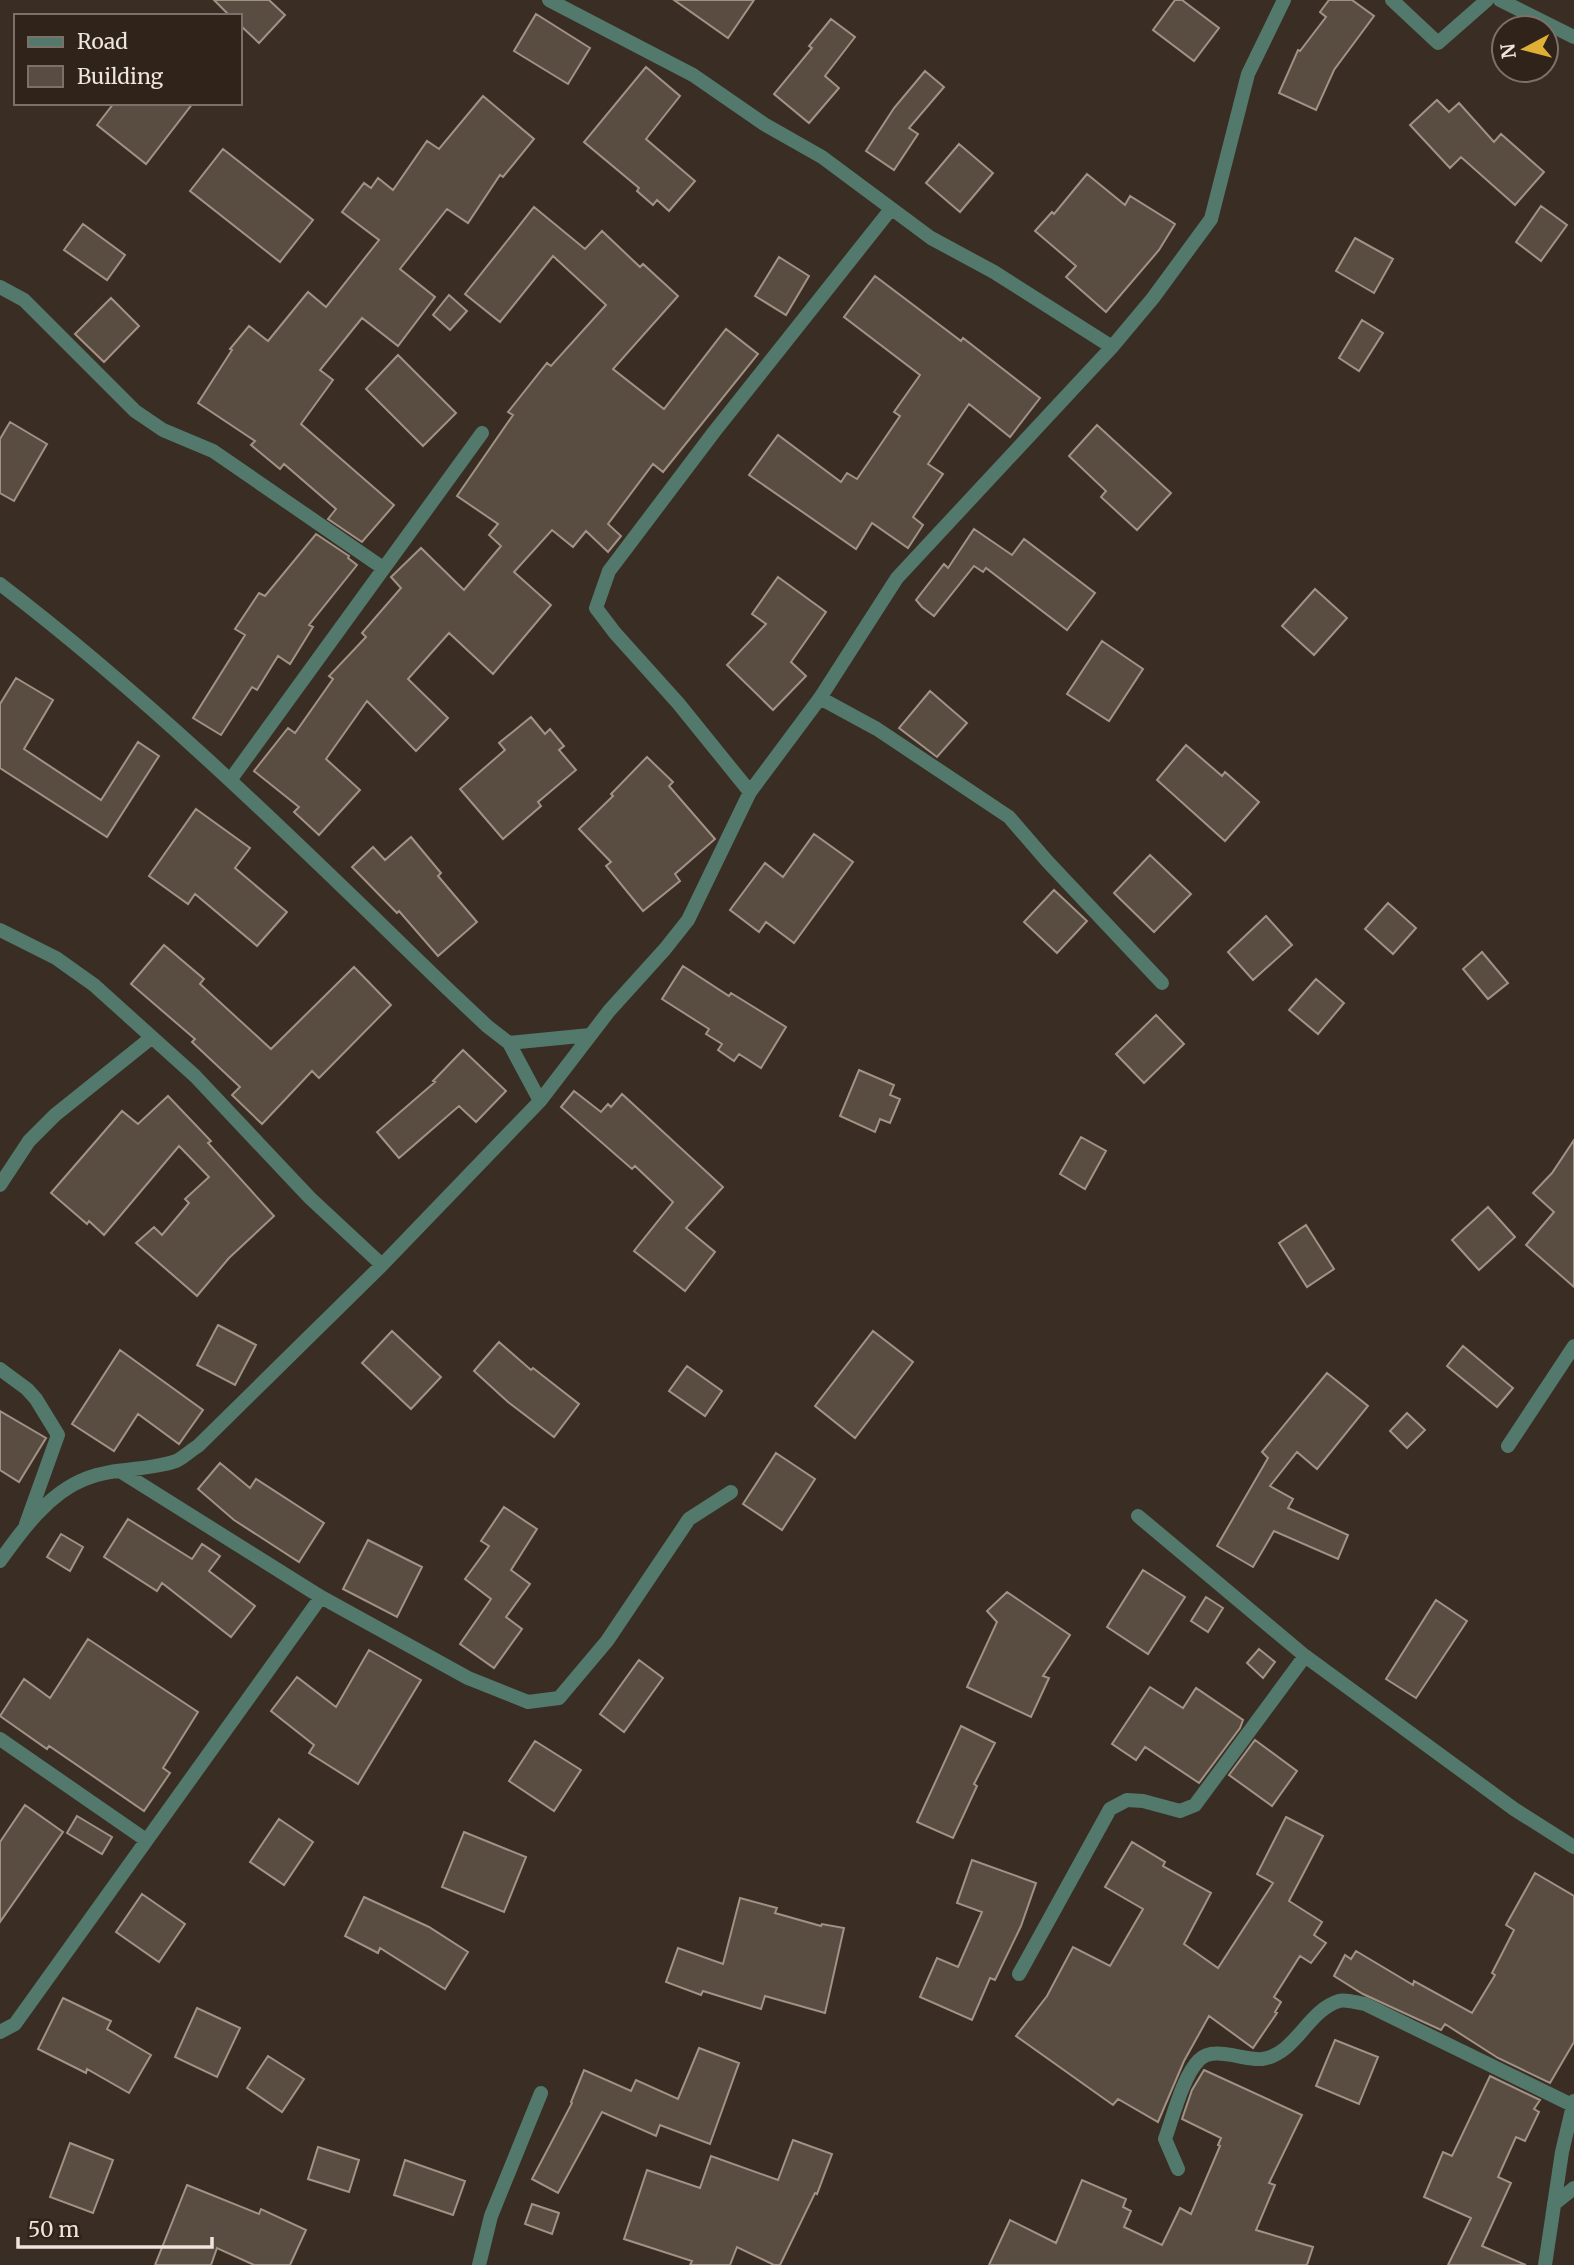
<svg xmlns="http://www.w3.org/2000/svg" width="1574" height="2265" font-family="Merriweather,serif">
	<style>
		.building { fill: #594c41; stroke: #a19285; stroke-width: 2 }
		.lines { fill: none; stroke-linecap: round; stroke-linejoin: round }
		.street { stroke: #52796c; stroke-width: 14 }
	</style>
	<rect width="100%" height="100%" fill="#3a2d23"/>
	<!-- building -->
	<path class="building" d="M214,0H269L285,15L259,43L240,25V16H230Z
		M674,0H754L728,38Z
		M1175,0H1182L1219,28L1194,61L1153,30Z
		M1329,0H1352L1374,16L1334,70L1316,110L1279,93L1298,50L1300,51L1326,17L1320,12Z
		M536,14L590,48L568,84L514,51Z
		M831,19L855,37L825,76L839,88L809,123L774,94L812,48L809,46Z
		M646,67L680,96L646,139L695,181L669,211L657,200L653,205L637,191L639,188L584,142Z
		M925,71L944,87L909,128L918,134L894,170L866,151L894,108Z
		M483,96L534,139L503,177L500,175L468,223L447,209L400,269L435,297L398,346L362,318L320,370L333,380L301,424L394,505L362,542L328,519L336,509L284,464L280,469L251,445L255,441L198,403L232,350L230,349L249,326L268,341L308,292L326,307L379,240L342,212L364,183L371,188L378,178L393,190L427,141L439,149Z
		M1437,100L1449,112L1459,103L1494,142L1501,134L1544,172L1515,205L1461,157L1450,168L1410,125Z
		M114,103H193L146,164L97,125Z
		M959,144L993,173L960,212L926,183Z
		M223,149L313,220L280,262L190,191Z
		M1087,174L1125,205L1130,196L1175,224L1159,250L1106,312L1066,277L1076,266L1035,231L1052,212L1054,214Z
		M1541,206L1567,225L1541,261L1516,242Z
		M534,207L585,249L602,231L640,267L643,264L678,296L613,369L664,409L726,329L758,354L663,472L653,464L608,524L621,536L608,552L586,531L573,547L552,530L514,572L551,605L493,674L449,633L408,679L448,718L416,751L367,701L326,759L360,790L319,835L294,812L299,807L254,771L288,728L295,733L333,679L329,676L366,637L362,633L401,588L391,577L421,548L464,590L501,546L489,535L498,524L457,496L513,415L508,412L547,363L551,366L606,305L553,256L500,322L465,294Z
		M83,224L125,255L107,280L64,250Z
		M1355,238L1393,259L1374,293L1336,271Z
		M779,257L809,276L786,315L755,296Z
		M875,276L961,341L963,338L1040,398L1010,437L969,404L928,464L943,474L913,517L923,525L908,548L872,523L856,549L749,475L778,435L841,482L847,473L857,479L900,416L894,412L920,375L844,317Z
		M449,295L467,311L450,330L433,315Z
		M111,298L139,326L104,362L75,334Z
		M1362,320L1383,333L1359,371L1339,358Z
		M398,355L456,413L423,446L366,389Z
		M10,422L47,444L14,501L0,493V439Z
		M1097,425L1171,493L1137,530L1101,497L1106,491L1069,456Z
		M974,529L1012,555L1024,539L1095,593L1067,630L986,568L983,572L974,566L934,616L922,607L916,600L944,564L948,568Z
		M316,534L349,556L348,558L357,565L309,625L313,627L290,664L278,656L257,690L252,687L221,735L193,718L245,635L235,629L259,593L265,596Z
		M778,577L826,612L791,662L806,676L773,710L727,665L766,624L752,614Z
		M1315,589L1347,618L1314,655L1282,626Z
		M1102,641L1143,669L1109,721L1067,694Z
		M16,678L53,700L24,749L101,800L138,742L159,756L107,837L0,768V704Z
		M930,691L967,723L937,757L899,728Z
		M531,717L545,734L550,729L564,746L559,750L576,770L538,802L541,806L503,839L460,789L505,750L499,743Z
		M1186,745L1222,776L1225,772L1259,802L1225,841L1157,780Z
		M647,757L673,782L669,786L715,839L675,874L680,881L643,911L606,866L611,862L579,829L613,796L611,794Z
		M196,809L250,848L235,868L287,912L257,946L195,894L188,904L149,876Z
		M814,834L853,862L794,943L766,922L759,932L730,910L765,863L783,877Z
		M411,837L441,873L438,876L477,922L438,956L399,911L397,913L352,867L373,847L385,860Z
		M1150,855L1191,894L1154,932L1114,893Z
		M1054,890L1087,921L1057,953L1024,922Z
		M1388,903L1416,928L1393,954L1365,929Z
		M1266,916L1292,945L1253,980L1228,952Z
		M164,945L204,979L200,984L271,1049L354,967L391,1005L319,1078L312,1071L262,1124L232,1095L240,1087L192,1042L195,1039L131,984Z
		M1482,952L1508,983L1488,999L1463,969Z
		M683,966L729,996L731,993L786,1027L761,1068L739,1054L734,1061L718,1050L722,1044L706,1034L709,1029L662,999Z
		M1316,979L1344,1003L1318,1034L1289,1010Z
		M1156,1015L1184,1044L1144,1083L1116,1054Z
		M463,1050L506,1091L476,1122L459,1106L399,1158L377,1132L435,1082L433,1081Z
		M859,1070L894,1085L890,1095L900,1099L890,1123L880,1119L875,1132L840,1116Z
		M574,1091L601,1112L608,1104L611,1107L622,1094L723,1187L686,1228L715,1252L685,1291L634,1251L673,1202L635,1166L632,1169L561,1107Z
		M168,1096L211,1141L208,1143L274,1216L229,1258L197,1296L136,1243L154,1227L162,1235L189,1203L185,1199L209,1177L179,1146L104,1235L89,1221L87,1224L51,1193L122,1111L138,1124Z
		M1081,1137L1106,1151L1085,1189L1060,1174Z
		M1574,1140V1287L1526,1245L1554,1212L1533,1193L1552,1173Z
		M1488,1207L1515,1237L1479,1270L1452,1240Z
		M1306,1225L1334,1269L1307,1287L1279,1243Z
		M218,1325L256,1345L235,1385L197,1365Z
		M392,1331L441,1377L411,1409L362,1363Z
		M873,1331L913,1362L855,1438L815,1406Z
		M499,1342L531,1370L533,1368L579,1404L554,1437L508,1402L474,1371Z
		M1463,1346L1513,1388L1497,1407L1447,1366Z
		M120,1350L203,1410L179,1444L138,1414L114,1451L72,1424Z
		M687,1366L722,1391L705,1416L669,1391Z
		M1327,1373L1368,1406L1317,1469L1297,1452L1270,1486L1293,1499L1288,1508L1348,1535L1338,1559L1274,1531L1253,1567L1217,1546L1268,1458L1262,1452Z
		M0,1411L46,1438L19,1482L0,1470Z
		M1407,1413L1425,1430L1407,1448L1390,1431Z
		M776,1453L815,1479L782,1530L743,1504Z
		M220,1463L250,1488L256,1479L324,1523L299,1562L234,1520L198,1489Z
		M504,1507L537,1529L511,1570L530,1584L506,1617L522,1629L494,1668L460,1644L491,1599L465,1579L489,1546L481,1541Z
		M128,1519L192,1559L202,1544L220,1556L209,1571L255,1606L231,1637L162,1583L157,1591L104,1557Z
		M61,1534L83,1547L70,1571L47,1557Z
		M368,1540L422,1567L397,1617L343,1589Z
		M1143,1570L1185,1597L1148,1654L1107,1627Z
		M1007,1592L1070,1635L1043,1676L1049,1678L1031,1717L967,1687L997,1622L987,1611Z
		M1206,1597L1223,1608L1208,1632L1191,1621Z
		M1436,1600L1467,1621L1416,1698L1386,1679Z
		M88,1639L198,1712L163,1768L170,1773L144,1811L49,1746L47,1749L0,1716L24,1679L50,1698Z
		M1259,1649L1275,1662L1263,1678L1247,1663Z
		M369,1650L421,1680L358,1784L309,1753L314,1745L271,1711L297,1677L336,1707Z
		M639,1660L663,1678L624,1732L600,1714Z
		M1150,1687L1183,1708L1196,1688L1243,1720L1240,1728L1199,1783L1145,1747L1136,1760L1112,1744Z
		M961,1726L995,1743L974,1784L977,1786L953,1838L917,1822Z
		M1255,1740L1297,1771L1272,1806L1229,1775Z
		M535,1741L581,1770L554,1811L509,1781Z
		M25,1805L63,1832L0,1922V1842Z
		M77,1816L112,1837L102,1854L67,1833Z
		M1286,1817L1323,1836L1289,1901L1322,1922L1314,1935L1326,1943L1311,1963L1300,1956L1274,1997L1281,2002L1275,2012L1277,2013L1253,2048L1209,2016L1184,2061L1158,2122L1118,2099L1113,2105L1016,2036L1047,1996L1073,1947L1110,1966L1143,1909L1105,1887L1132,1842L1165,1862L1163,1866L1211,1893L1184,1944L1218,1968L1273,1883L1257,1874Z
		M279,1819L313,1842L284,1885L250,1862Z
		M464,1832L526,1857L504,1912L442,1887Z
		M972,1860L1036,1883L1021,1926L995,1980L990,1978L972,2020L920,1997L937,1958L958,1967L982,1912L957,1903Z
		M1535,1873L1574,1896V2042L1550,2083L1498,2058L1445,2024L1441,2030L1363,1994L1334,1976L1345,1955L1351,1959L1356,1951L1413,1985L1414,1981L1472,2013L1495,1975L1492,1973L1514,1930L1506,1925Z
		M142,1894L185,1924L159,1962L116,1932Z
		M364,1897L429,1927L468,1952L445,1989L380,1948L378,1953L345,1936Z
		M740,1898L777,1908L775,1913L821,1926L822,1924L844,1928L825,2013L765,1996L761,2009L703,1991L701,1995L666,1982L678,1948L723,1964Z
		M63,1998L111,2021L107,2029L151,2055L129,2093L87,2069L86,2073L38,2049Z
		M197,2008L240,2028L217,2077L175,2057Z
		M1335,2040L1378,2057L1359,2104L1316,2086Z
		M699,2048L739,2063L710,2144L660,2125L656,2136L602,2112L558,2193L532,2179L572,2103L571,2102L584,2070L631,2091L636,2080L678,2099Z
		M268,2056L304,2079L282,2112L247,2088Z
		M1204,2070L1302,2115L1269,2183L1275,2185L1256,2230L1313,2247L1307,2265H989L1010,2220L1056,2243L1082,2180L1126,2199L1123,2207L1131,2211L1124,2227L1162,2245L1180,2208L1191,2214L1220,2146L1218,2145L1221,2138L1182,2119L1192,2090Z
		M1490,2076L1540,2100L1534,2109L1539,2112L1525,2141L1516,2137L1498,2177L1511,2183L1482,2246L1526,2265H1448L1471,2218L1424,2197L1443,2152L1452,2156Z
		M793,2140L832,2154L817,2194L815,2193L780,2265H774L737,2247L730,2265H690L692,2261L624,2239L647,2170L700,2188L711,2156L778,2180Z
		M70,2143L113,2160L93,2213L50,2197Z
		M318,2147L359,2160L349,2192L308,2179Z
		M405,2160L465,2181L453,2215L394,2195Z
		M187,2185L259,2214L261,2209L306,2230L290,2265H254L217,2248L211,2265H155Z
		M532,2204L559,2213L552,2234L525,2224Z"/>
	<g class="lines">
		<!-- street -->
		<path class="street" d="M549,0L693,75L764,124L822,157L931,238L994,272L1112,347
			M1392,0L1438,43L1487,0
			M1500,0L1574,37
			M0,287L24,300L135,411L163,430L213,451L383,568
			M0,584C161,707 305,851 451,992L487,1026L509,1043L540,1101
			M820,698L877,729L1009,817L1047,861L1162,983
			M231,779L482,433
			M750,792L678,703L615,633L596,608L609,571L714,432L891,209
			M0,930L56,958L94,985L195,1076L310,1198L382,1265
			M509,1043L590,1035
			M0,1185L29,1141L55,1115L151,1038
			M0,1369L27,1389L36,1399L58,1435L26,1524
			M1508,1446L1574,1346
			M120,1471L321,1597L468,1678L528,1702L559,1698L607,1641L689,1519L731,1492
			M1138,1516L1305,1656L1514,1809L1574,1847
			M0,1561C22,1530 49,1493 85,1479C113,1467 149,1471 176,1461C183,1458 191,1450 198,1446L382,1265L540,1101L609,1011L665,949L688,920L750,792L820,698L897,578L1112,347L1153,298L1211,219L1248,74L1284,0
			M0,1739L146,1840
			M1019,1974L1110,1809L1127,1800L1143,1801L1180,1811L1195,1805L1305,1656
			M0,2032L15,2024L321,1597
			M1178,2169L1165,2139C1173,2117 1183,2076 1199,2060C1213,2045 1245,2061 1262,2059C1295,2055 1308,2010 1339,2001C1346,1999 1357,2003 1365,2004L1572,2105
			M1554,2204L1574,2188
			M479,2265L491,2216L541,2093
			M1545,2265L1562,2152L1574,2101"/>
	</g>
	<!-- legend -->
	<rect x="14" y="14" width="228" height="91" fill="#30241a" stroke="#7c7169" stroke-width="2"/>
	<rect x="28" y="37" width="35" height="10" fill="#52796c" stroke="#7c7169" stroke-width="2"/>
	<text x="77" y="49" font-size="21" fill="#eee5df">Road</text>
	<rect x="28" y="66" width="35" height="21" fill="#594c41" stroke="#7c7169" stroke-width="2"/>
	<text x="77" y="84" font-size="21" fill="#eee5df">Building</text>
	<!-- north arrow -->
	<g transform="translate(1525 49) rotate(263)"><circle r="33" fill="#30241a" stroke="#7c7169" stroke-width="2"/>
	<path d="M0-5L12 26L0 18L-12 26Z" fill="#dfb034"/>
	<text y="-10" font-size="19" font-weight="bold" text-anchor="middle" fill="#eee5df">N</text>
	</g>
	<!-- scale -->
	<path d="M18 2237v10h194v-10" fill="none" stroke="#eee5df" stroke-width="3.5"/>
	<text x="28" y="2237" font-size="21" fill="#eee5df" stroke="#30241a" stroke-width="5" paint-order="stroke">50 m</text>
</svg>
